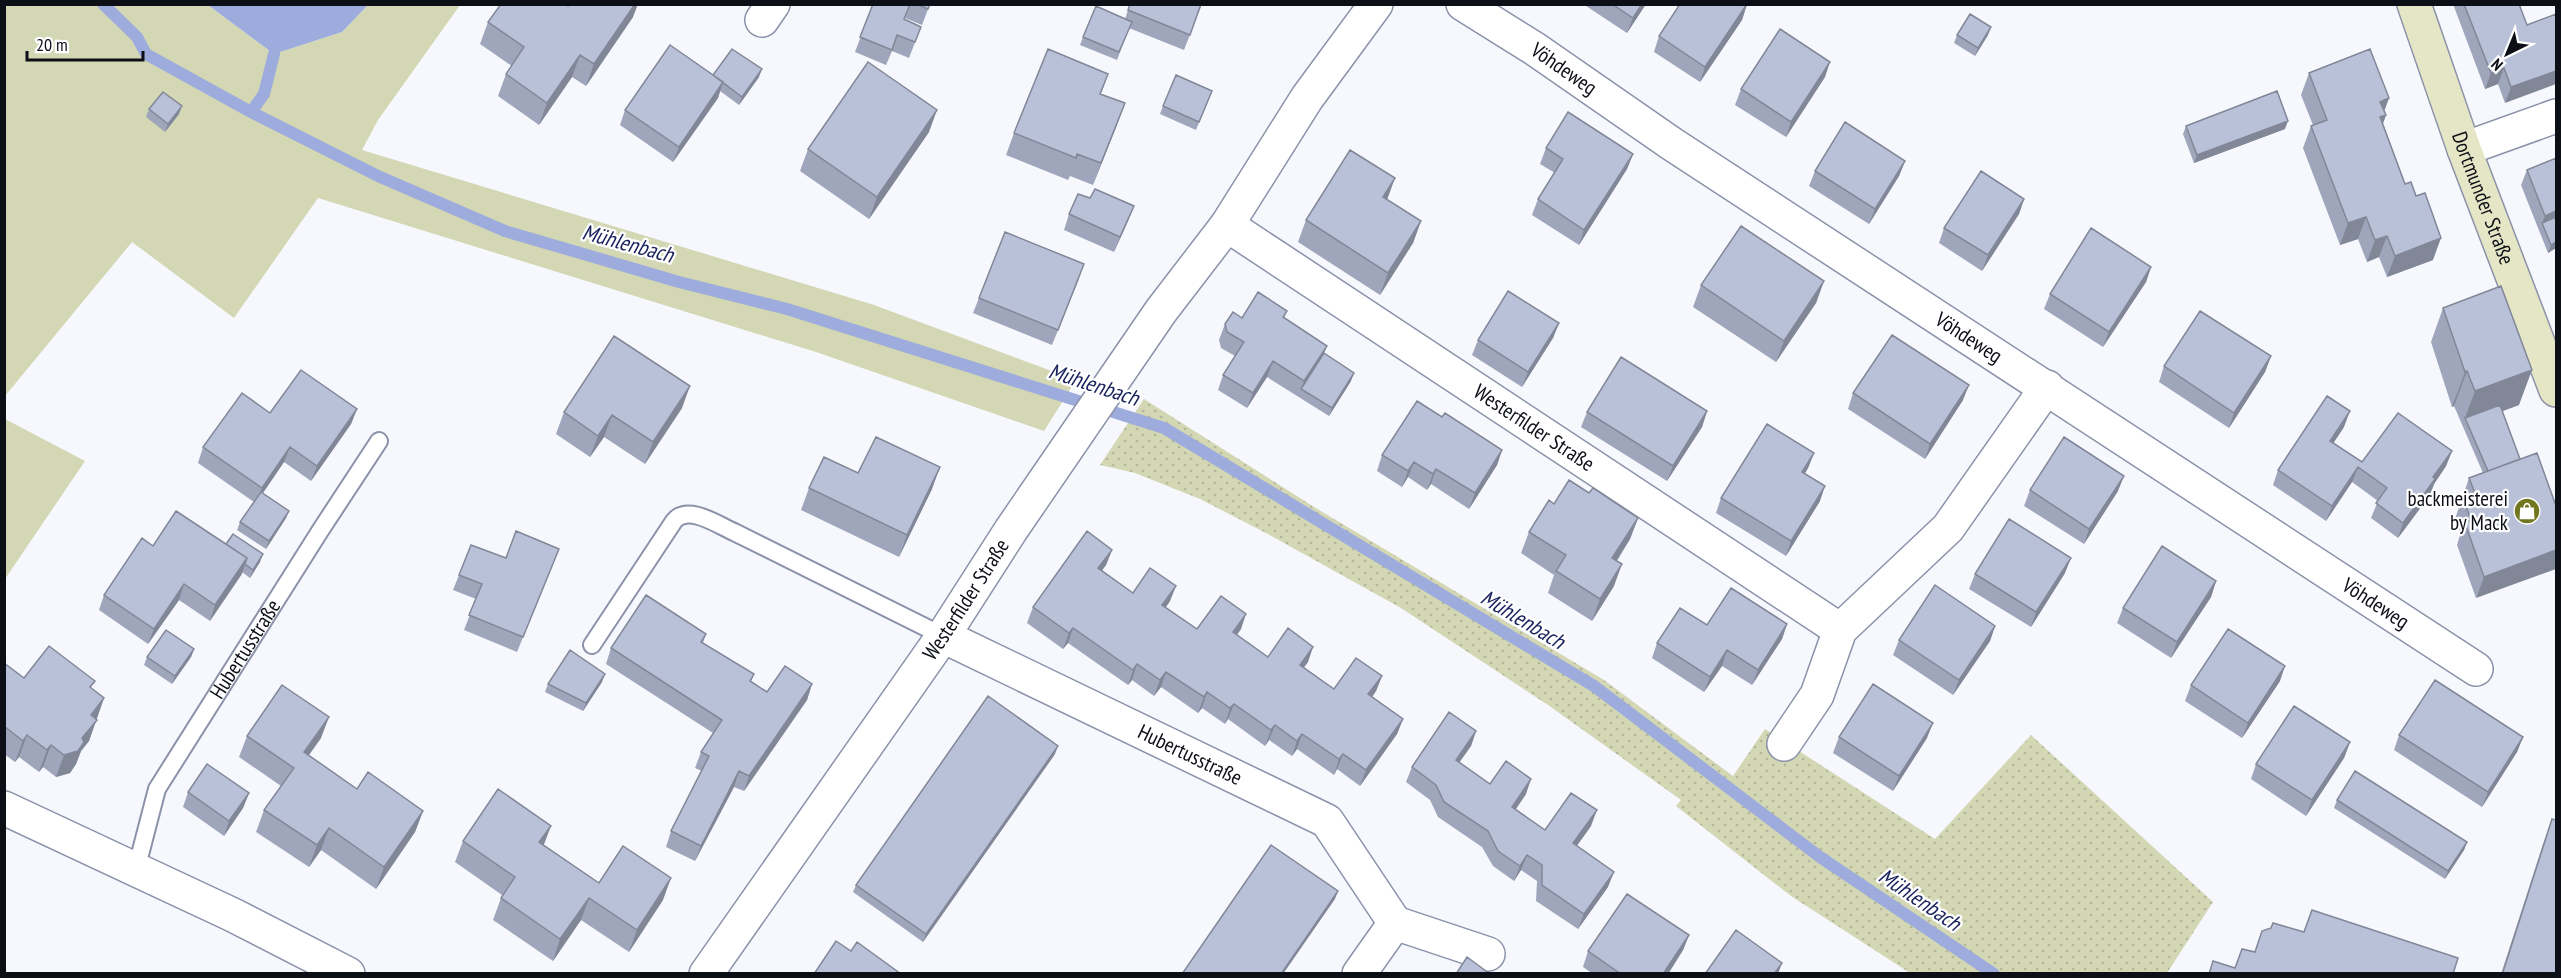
<svg xmlns="http://www.w3.org/2000/svg" width="2561" height="978" font-family="'PT Sans Narrow',sans-serif">
	<style>
		.grass { fill: #d3d7b4 }
		.park { fill: url(#park-dots) }
		.water { fill: #9dacdd }
		.lines { fill: none; stroke-linecap: round; stroke-linejoin: round }
		.stream { stroke: #9dacdd; stroke-width: 12 }
		.service-casing { stroke: #8b92a9; stroke-width: 20 }
		.minor-casing { stroke: #8b92a9; stroke-width: 36 }
		.secondary-casing { stroke: #8b92a9; stroke-width: 36 }
		.service { stroke: #fff; stroke-width: 16 }
		.minor { stroke: #fff; stroke-width: 33 }
		.secondary { stroke: #e4e6c5; stroke-width: 33 }
		.wall { fill: #9fa6bb }
		.shaded-wall { fill: #828798 }
		.building { fill: #b9c1d9; stroke: #828798; stroke-width: 1.5 }
		.labels { text-anchor: middle; stroke-width: 4.5; stroke-linejoin: round; paint-order: stroke }
		.street-label { font-size: 21px; fill: #0d0f17; stroke: #fff }
		.poi-label { font-size: 21px; fill: #0d0f17; stroke: #fff; text-anchor: end }
		.water-label { font-size: 22px; font-style: italic; fill: #19225c; stroke: #fff }
	</style>
	<defs>
		<pattern id="park-dots" width="8" height="8" patternUnits="userSpaceOnUse" patternTransform="scale(1.5)"><rect width="8" height="8" fill="#d3d7b4"/><path d="M2 2h.1M6 6h.1" fill="none" stroke="#b4b79a" stroke-width="1.8" stroke-linecap="round"/></pattern>
	</defs>
	<rect width="100%" height="100%" fill="#f6f8fd"/>
	<!-- grass -->
	<path class="grass" d="M5,4L208,5L274,54L342,32L368,5H460L378,120L362,150L874,305L1076,380L1044,431L816,352L318,198L234,318L132,242L5,396Z
		M5,419L85,461L5,579Z"/>
	<!-- park -->
	<path class="park" d="M1144,399L1314,507L1604,680L1733,776L1765,729L1935,839L2031,735L2213,902L2167,973H1910L1791,896L1676,806L1681,800L1548,705L1401,608L1266,533L1200,499L1135,473L1100,465Z"/>
	<!-- water -->
	<path class="water" d="M208,5H368L342,32L274,54Z"/>
	<g class="lines">
		<!-- stream -->
		<path class="stream" d="M103,4L137,37L146,54L251,112L378,176L505,231L679,282L787,309L1164,428L1594,686L1820,857L1994,974
			M251,112L264,94L274,54"/>
		<defs>
			<g id="service">
				<path d="M592,645L674,521C688,504 718,525 734,532L943,636"/>
				<path id="s1" d="M136,870L157,789L320,531L379,441"/>
			</g>
			<g id="minor">
				<path id="s2" d="M1463,4L1535,49L1672,144L2476,669"/>
				<path d="M762,20L773,4"/>
				<path d="M2464,149L2556,116"/>
				<path id="s3" d="M1227,225L1840,630"/>
				<path id="s4" d="M943,636L1327,821L1395,923L1359,974"/>
				<path d="M1784,744L1817,695L1840,630L1948,528L2047,387"/>
				<path d="M4,808L233,915L348,974"/>
				<path d="M1395,923L1488,954"/>
				<path id="s5" d="M706,974L943,636L1011,530L1161,311L1227,225L1307,98L1376,4"/>
			</g>
			<g id="secondary">
				<path id="s6" d="M2414,4L2464,149L2556,390"/>
			</g>
		</defs>
		<!-- service casing -->
		<use href="#service" class="service-casing"/>
		<!-- minor casing -->
		<use href="#minor" class="minor-casing"/>
		<!-- secondary casing -->
		<use href="#secondary" class="secondary-casing"/>
		<!-- service -->
		<use href="#service" class="service"/>
		<!-- minor -->
		<use href="#minor" class="minor"/>
		<!-- secondary -->
		<use href="#secondary" class="secondary"/>
	</g>
	<!-- wall -->
	<path class="wall" d="M873,4H930L922,25L905,18L904,20L921,27L909,58L892,51L886,65L855,52Z
		M1130,4H1202L1184,50L1129,28L1117,60L1080,45L1083,37L1125,19Z
		M1583,4H1646L1627,33Z
		M1679,4H1747L1742,20L1700,82L1654,52L1659,36L1680,5Z
		M2453,4H2526L2520,7L2527,25L2556,14L2505,103L2498,84L2485,89Z
		M568,6L633,17L586,86L572,77L539,125L498,96L506,74L512,66L480,44L488,22Z
		M1957,35H1988L1975,56L1954,43Z
		M2309,73L2389,98L2384,111L2386,115L2383,123L2433,260L2387,277L2379,257L2367,262L2358,239L2340,245L2303,148L2311,126L2313,125L2301,95Z
		M1108,74L1101,94L1125,103L1093,185L1070,176L1068,180L1006,155L1014,133Z
		M713,75L759,77L739,105L720,91L718,98L673,162L620,125L625,110Z
		M1825,77L1786,137L1735,105L1741,89Z
		M1212,91L1196,130L1160,114L1163,106Z
		M149,109L179,114L165,132L146,117Z
		M2186,126L2285,129L2194,163L2183,134Z
		M929,132L869,219L800,171L808,149Z
		M1546,148L1633,154L1627,169L1579,245L1532,215L1538,199L1555,173L1540,164Z
		M2556,158V248L2548,253L2521,185L2527,170Z
		M1905,161L1899,176L1869,224L1809,186L1815,171Z
		M1090,198L1128,221L1114,252L1064,230L1069,214Z
		M2024,199L2019,214L1982,271L1939,243L1944,228Z
		M1306,220L1421,221L1413,243L1380,295L1298,242Z
		M2151,267L2146,282L2103,347L2044,309L2050,294Z
		M1079,279L1052,345L973,313L979,298Z
		M1824,281L1816,303L1776,362L1693,307L1701,285Z
		M2443,308L2519,405L2502,411L2520,459L2537,453L2476,598L2457,545L2460,535L2455,519L2469,478L2483,473L2454,406L2452,407L2431,342Z
		M1287,311L1284,318L1324,353L1351,381L1329,416L1267,377L1247,408L1218,390L1223,375L1235,356L1221,348L1219,340L1225,324L1242,318Z
		M1559,323L1553,338L1522,387L1472,355L1478,340Z
		M2271,356L2265,372L2229,428L2159,382L2164,366Z
		M1853,393L1963,400L1925,459L1848,409Z
		M682,408L645,464L604,437L590,457L556,434L564,412Z
		M357,409L351,424L311,481L284,462L263,493L289,511L286,518L266,549L237,530L240,522L254,502L198,463L203,447L270,413Z
		M1707,411L1702,427L1667,481L1581,427L1587,412Z
		M1442,417L1502,450L1497,465L1469,509L1431,484L1427,490L1408,477L1402,487L1377,471L1382,455Z
		M2344,427L2333,443L2362,462L2452,451L2446,466L2434,484L2430,495L2398,538L2371,518L2378,501L2352,482L2326,521L2273,485L2278,470Z
		M1814,453L1808,468L1805,473L1820,501L1786,556L1716,513L1721,498Z
		M858,473L932,489L899,557L801,510L809,488Z
		M2030,490L2118,491L2084,544L2024,506Z
		M1589,493L1638,518L1630,539L1617,561L1614,586L1592,621L1548,593L1554,575L1521,553L1529,532Z
		M226,544L260,562L250,578L242,572L210,621L179,600L148,644L99,610L104,595L153,546Z
		M559,549L517,652L464,630L476,599L453,590L459,575L506,558Z
		M1112,550L1106,565L1102,570L1133,593L1170,601L1166,607L1197,629H1241L1237,635L1268,657L1308,662L1304,667L1334,689L1382,676L1376,691L1372,697L1403,719L1397,734L1360,786L1337,769L1334,775L1297,749L1292,756L1269,740L1265,746L1228,719L1225,724L1202,708L1198,713L1161,687L1154,696L1132,680L1128,685L1068,643L1063,649L1027,623L1033,607Z
		M2065,573L2031,627L1969,589L1975,574Z
		M2216,581L2211,597L2171,658L2117,623L2123,608Z
		M1787,624L1782,639L1752,685L1722,666L1704,692L1652,658L1657,643Z
		M1995,626L1990,641L1953,695L1893,655L1899,640Z
		M706,634L703,643L754,674L751,682L767,692L812,684L807,700L744,791L734,787L695,861L666,847L671,831L702,771L695,768L701,752L713,733L606,664L611,648Z
		M194,649L191,657L172,684L144,665L147,657Z
		M4,663L24,678L92,689L104,698L89,741L81,751L76,764L70,773L56,777L43,767L39,772L19,757L15,762L4,754Z
		M2280,681L2242,738L2185,701L2191,685Z
		M602,682L583,711L545,692L548,684Z
		M1476,731L1471,746L1459,763L1490,784L1526,794L1516,809L1545,830L1591,826L1577,846L1608,887L1578,929L1536,901L1537,881L1521,870L1514,881L1493,866L1482,847L1438,817L1430,800L1406,782L1412,767Z
		M2399,735L2523,737L2517,752L2482,807L2394,750Z
		M247,736L321,738L309,755L357,789L423,811L415,832L376,889L321,850L309,867L256,832L264,810L281,786L239,757Z
		M1839,737L1927,738L1893,791L1833,753Z
		M2350,742L2344,758L2306,816L2251,779L2256,764Z
		M1055,754L923,942L853,892L856,885Z
		M188,792L249,793L243,808L224,836L183,807Z
		M2337,800L2467,842L2464,850L2445,879L2334,808Z
		M2552,819L2556,974H2501L2544,841Z
		M463,841L544,845L599,883L663,900L629,952L581,920L553,961L493,920L501,898L502,895L455,862Z
		M1689,935L1683,950L1668,974H1593L1583,967L1588,951Z"/>
	<!-- shaded-wall -->
	<path class="shaded-wall" d="M635,4H638L633,17L586,86L594,64Z
		M1642,4H1646L1627,33L1633,18Z
		M1747,4L1742,20L1700,82L1705,67Z
		M1991,27L1988,35L1975,56L1978,48Z
		M580,55L572,77L539,125L547,103Z
		M1830,62L1825,77L1786,137L1791,122Z
		M2504,68L2498,84L2485,89L2491,73Z
		M762,69L759,77L739,105L742,97Z
		M2556,71V84L2505,103L2511,87Z
		M723,82L718,98L673,162L679,147Z
		M2389,98L2382,117L2386,115L2378,137L2380,102Z
		M1125,103L1117,125L1093,185L1101,163Z
		M182,106L179,114L165,132L168,124Z
		M937,110L929,132L869,219L877,197Z
		M2288,121L2285,129L2194,163L2197,155Z
		M1633,154L1627,169L1579,245L1584,230Z
		M1905,161L1899,176L1869,224L1875,209Z
		M1395,178L1387,200L1383,197Z
		M2024,199L2019,214L1982,271L1988,255Z
		M1134,206L1128,221L1114,252L1120,237Z
		M2556,211V224L2542,223L2545,216Z
		M2366,217L2358,239L2340,245L2348,223Z
		M1421,221L1413,243L1380,295L1388,273Z
		M2387,236L2379,257L2367,262L2375,240Z
		M2441,238L2433,260L2387,277L2395,256Z
		M2556,242V248L2548,253L2551,245Z
		M2151,267L2146,282L2103,347L2109,332Z
		M1824,281L1816,303L1776,362L1784,341Z
		M1559,323L1553,338L1522,387L1528,372Z
		M1327,346L1321,361L1301,389L1304,381Z
		M2271,356L2265,372L2229,428L2234,413Z
		M1273,361L1267,377L1247,408L1253,393Z
		M2532,370L2519,405L2468,424L2465,418L2475,391Z
		M2467,371L2454,406L2452,407L2465,372Z
		M1354,373L1351,381L1329,416L1332,408Z
		M1969,385L1963,400L1925,459L1930,444Z
		M690,386L682,408L645,464L653,442Z
		M357,409L351,424L311,481L317,466Z
		M1707,411L1702,427L1667,481L1673,466Z
		M2350,411L2344,427L2325,456L2330,441Z
		M612,415L604,437L590,457L598,436Z
		M290,447L284,462L256,503L262,488Z
		M1502,450L1497,465L1469,509L1475,493Z
		M2452,451L2446,466L2434,484L2430,495L2398,538L2403,523L2433,477Z
		M1814,453L1808,468L1797,487L1802,472Z
		M1414,462L1408,477L1402,487L1408,471Z
		M940,467L932,489L899,557L907,535Z
		M2358,467L2352,482L2326,521L2332,506Z
		M1436,469L1431,484L1427,490L1433,474Z
		M2124,476L2118,491L2084,544L2089,529Z
		M1825,486L1820,501L1786,556L1791,541Z
		M289,511L286,518L266,549L269,541Z
		M1638,518L1630,539L1604,580L1612,558Z
		M1112,550L1106,565L1093,583L1098,568Z
		M2556,550V569L2476,598L2484,577Z
		M263,554L260,562L250,578L253,570Z
		M247,558L242,574L210,621L215,605Z
		M2071,558L2065,573L2031,627L2036,612Z
		M1622,564L1614,586L1592,621L1600,599Z
		M2216,581L2211,597L2171,658L2177,642Z
		M184,584L179,600L148,644L154,629Z
		M1176,586L1170,601L1157,620L1162,605Z
		M1246,614L1241,629L1227,647L1233,632Z
		M1787,624L1782,639L1752,685L1758,670Z
		M1995,626L1990,641L1953,695L1959,680Z
		M1073,628L1068,643L1063,649L1069,633Z
		M1313,647L1308,662L1294,680L1300,665Z
		M194,649L191,657L172,684L175,676Z
		M1727,650L1722,666L1704,692L1710,677Z
		M1137,664L1132,680L1128,685L1133,670Z
		M2285,666L2280,681L2242,738L2248,723Z
		M1166,672L1161,687L1154,696L1160,680Z
		M605,674L602,682L583,711L586,703Z
		M1382,676L1376,691L1363,710L1368,694Z
		M812,684L807,700L744,791L749,776Z
		M1207,692L1202,708L1198,713L1204,697Z
		M104,698L89,741L81,751L76,764L70,773L56,777L64,755Z
		M1234,704L1228,719L1225,724L1230,708Z
		M329,717L321,738L296,773L304,752Z
		M1403,719L1397,734L1360,786L1366,770Z
		M1933,723L1927,738L1893,791L1899,776Z
		M1275,725L1269,740L1265,746L1271,730Z
		M1476,731L1471,746L1450,775L1456,760Z
		M1302,734L1297,749L1292,756L1297,741Z
		M27,735L19,757L15,762L23,741Z
		M2523,737L2517,752L2482,807L2488,792Z
		M2350,742L2344,758L2306,816L2312,800Z
		M51,745L43,767L39,772L47,750Z
		M1058,746L1055,754L923,942L926,934Z
		M1343,754L1337,769L1334,775L1339,759Z
		M739,771L734,787L695,861L701,846Z
		M1531,779L1526,794L1507,822L1512,807Z
		M249,793L243,808L224,836L229,821Z
		M1597,810L1591,826L1567,859L1573,843Z
		M423,811L415,832L376,889L384,867Z
		M551,826L543,847L539,842Z
		M329,828L321,850L309,867L317,845Z
		M2467,842L2464,850L2445,879L2448,871Z
		M1527,855L1521,870L1514,881L1520,866Z
		M1614,872L1608,887L1578,929L1584,914Z
		M671,878L663,900L629,952L637,930Z
		M1338,891L1335,899L1283,974H1281Z
		M589,898L581,920L553,961L560,939Z
		M1689,935L1683,950L1668,974H1663Z
		M1782,963L1778,974H1774Z"/>
	<!-- building -->
	<path class="building" d="M501,4H565L568,6L569,4H635L594,64L580,55L547,103L506,74L524,47L488,22Z
		M873,4H910L904,19L921,27L915,42L897,35L892,50L860,37Z
		M916,4H930L928,9Z
		M1130,4H1201L1190,35L1128,10Z
		M1612,4H1642L1633,18Z
		M1680,4H1747L1705,67L1659,36Z
		M2464,4H2519L2527,25L2556,14V71L2511,87L2504,68L2491,73Z
		M1096,6L1132,22L1119,52L1083,37Z
		M1970,14L1991,27L1978,48L1957,35Z
		M1780,29L1830,62L1791,122L1741,89Z
		M670,45L723,82L679,147L625,110Z
		M732,49L762,69L742,97L713,75Z
		M1048,49L1108,74L1100,94L1125,103L1101,163L1077,154L1076,158L1014,133Z
		M2370,49L2389,98L2380,102L2386,115L2380,117L2405,184L2411,182L2416,196L2425,193L2441,238L2395,256L2387,236L2375,240L2366,217L2348,223L2311,126L2327,120L2309,73Z
		M868,62L937,110L877,197L808,149Z
		M1176,75L1212,91L1199,122L1163,106Z
		M2277,91L2288,121L2197,155L2186,126Z
		M163,92L182,106L168,124L149,109Z
		M1568,112L1633,154L1584,230L1538,199L1563,159L1546,148Z
		M1845,122L1905,161L1875,209L1815,171Z
		M1350,150L1395,178L1383,197L1421,221L1388,273L1306,220Z
		M2556,158V211L2545,216L2527,170Z
		M1981,171L2024,199L1988,255L1944,228Z
		M1095,189L1134,206L1120,237L1069,214L1078,194L1090,198Z
		M2556,217V242L2551,245L2542,223Z
		M1741,226L1824,281L1784,341L1701,285Z
		M2091,228L2151,267L2109,332L2050,294Z
		M1005,232L1084,264L1058,330L979,298Z
		M2501,286L2532,370L2475,391L2467,371L2465,372L2443,308Z
		M1508,291L1559,323L1528,372L1478,340Z
		M1258,292L1287,311L1283,317L1327,346L1304,381L1273,361L1253,393L1223,375L1244,342L1227,332L1225,324L1233,312L1242,318Z
		M2200,311L2271,356L2234,413L2164,366Z
		M1892,335L1969,385L1930,444L1853,393Z
		M614,336L690,386L653,442L612,415L598,436L564,412Z
		M1324,353L1354,373L1332,408L1301,389Z
		M1621,357L1707,411L1673,466L1587,412Z
		M301,370L357,409L317,466L290,447L262,488L203,447L242,393L270,413Z
		M2327,396L2350,411L2330,441L2362,462L2398,413L2452,451L2433,477L2435,479L2403,523L2376,503L2387,488L2358,467L2332,506L2278,470Z
		M1417,401L1442,417L1445,413L1502,450L1475,493L1436,469L1433,474L1414,462L1408,471L1382,455Z
		M2500,405L2520,459L2488,471L2465,418Z
		M1767,424L1814,453L1802,472L1825,486L1791,541L1721,498Z
		M876,437L940,467L907,535L809,488L824,457L858,473Z
		M2064,437L2124,476L2089,529L2030,490Z
		M2537,453L2556,506V550L2484,577L2465,523L2471,520L2463,498L2475,493L2469,478Z
		M1569,480L1589,493L1593,488L1638,518L1612,558L1622,564L1600,599L1556,571L1566,555L1529,532L1549,500L1554,504Z
		M261,492L289,511L269,541L240,522Z
		M176,511L247,558L215,605L184,584L154,629L104,595L142,538L153,546Z
		M2009,519L2071,558L2036,612L1975,574Z
		M516,531L559,549L523,637L469,615L482,584L459,575L471,545L506,558Z
		M1087,531L1112,550L1098,568L1133,593L1150,568L1176,586L1162,605L1197,629L1221,596L1246,614L1233,632L1268,657L1288,628L1313,647L1300,665L1334,689L1356,658L1382,676L1368,694L1403,719L1366,770L1343,754L1339,759L1302,734L1297,741L1275,725L1271,730L1234,704L1230,708L1207,692L1204,697L1166,672L1160,680L1137,664L1133,670L1073,628L1069,633L1033,607Z
		M233,534L263,554L253,570L245,564L247,558L226,544Z
		M2162,546L2216,581L2177,642L2123,608Z
		M1935,585L1995,626L1959,680L1899,640Z
		M1731,588L1787,624L1758,670L1727,650L1710,677L1657,643L1680,608L1707,625Z
		M646,595L706,634L701,642L754,674L750,681L767,692L785,666L812,684L749,776L739,771L701,846L671,831L709,756L701,752L722,720L611,648Z
		M2228,629L2285,666L2248,723L2191,685Z
		M166,630L194,649L175,676L147,657Z
		M49,646L95,681L90,687L104,698L91,715L97,720L82,738L84,742L78,751L64,755L51,745L47,750L27,735L23,741L4,726V663L24,678Z
		M570,650L605,674L586,703L548,684Z
		M2435,680L2523,737L2488,792L2399,735Z
		M1873,684L1933,723L1899,776L1839,737Z
		M282,685L329,717L304,752L357,789L368,772L423,811L384,867L329,828L317,845L264,810L294,768L247,736Z
		M988,696L1058,746L926,934L856,885Z
		M2294,706L2350,742L2312,800L2256,764Z
		M1449,712L1476,731L1456,760L1490,784L1506,761L1531,779L1512,807L1545,830L1571,793L1597,810L1573,843L1614,872L1584,914L1542,885V865L1527,855L1520,866L1498,851L1488,831L1444,802L1436,785L1412,767Z
		M207,764L249,793L229,821L188,792Z
		M2355,771L2467,842L2448,871L2337,800Z
		M498,789L551,826L539,842L599,883L623,846L671,878L637,930L589,898L560,939L501,898L515,877L463,841Z
		M2552,819L2556,820V974H2508L2503,972Z
		M1271,845L1338,891L1281,974H1182Z
		M1627,894L1689,935L1663,974H1621L1588,951Z
		M2312,910L2458,958L2453,974H2209L2213,961L2235,968L2242,949L2255,952L2262,931L2271,928L2273,923L2304,932Z
		M1736,930L1782,963L1774,974H1705Z
		M836,941L851,951L857,942L901,974H814Z
		M1467,957L1490,974H1456Z"/>
	<!-- icons -->
	<defs>
		<symbol id="shop-disc" viewBox="-11 -11 22 22"><circle r="9.5" fill="#71761f" stroke="#fff"/><path d="M-5-2.5h2.3a2.7 3.5 0 0 1 5.4 0H5L5.5 6h-11ZM-1.5-2.5h3a1.5 2.3 0 0 0-3 0Z" fill="#fff"/></symbol>
	</defs>
	<g fill-rule="evenodd">
		<use href="#shop-disc" x="2512" y="496" width="30" height="30"/>
	</g>
	<g class="labels">
		<!-- street labels -->
		<g class="street-label">
			<text dy="7" stroke="none"><textPath href="#s2" startOffset="120">Vöhdeweg</textPath></text>
			<text dy="7" stroke="none"><textPath href="#s6" startOffset="206">Dortmunder Straße</textPath></text>
			<text dy="7" stroke="none"><textPath href="#s2" startOffset="606">Vöhdeweg</textPath></text>
			<text dy="7" stroke="none"><textPath href="#s3" startOffset="368">Westerfilder Straße</textPath></text>
			<text dy="7" stroke="none"><textPath href="#s5" startOffset="456">Westerfilder Straße</textPath></text>
			<text dy="7" stroke="none"><textPath href="#s2" startOffset="1092">Vöhdeweg</textPath></text>
			<text dy="7" stroke="none"><textPath href="#s1" startOffset="249">Hubertusstraße</textPath></text>
			<text dy="7" stroke="none"><textPath href="#s4" startOffset="274">Hubertusstraße</textPath></text>
		</g>
		<!-- poi labels -->
		<g class="poi-label">
			<text x="2508" y="506">backmeisterei<tspan x="2508" dy="24">by Mack</tspan></text>
		</g>
		<!-- water labels -->
		<g class="water-label">
			<text transform="translate(628 243) rotate(15)" y="8">Mühlenbach</text>
			<text transform="translate(1094 384) rotate(18)" y="8">Mühlenbach</text>
			<text transform="translate(1523 619) rotate(31)" y="8">Mühlenbach</text>
			<text transform="translate(1920 899) rotate(34)" y="8">Mühlenbach</text>
		</g>
	</g>
	<!-- border -->
	<rect width="2561" height="978" fill="none" stroke="#0d0f17" stroke-width="12"/>
	<!-- north arrow -->
	<g transform="translate(2507 54) rotate(223)" stroke="#ffffff" stroke-width="4.5" paint-order="stroke">
	<path d="M0-4.5L10 22L0 15L-10 22Z" fill="#0d0f17"/>
	<text y="-9" font-size="16" font-weight="bold" text-anchor="middle" fill="#0d0f17">N</text>
	</g>
	<!-- scale -->
	<path d="M27 51v9h116v-9" fill="none" stroke="#0d0f17" stroke-width="3"/>
	<text x="36" y="51" font-size="18" fill="#0d0f17" stroke="#ffffff" stroke-width="4.5" paint-order="stroke">20 m</text>
</svg>
